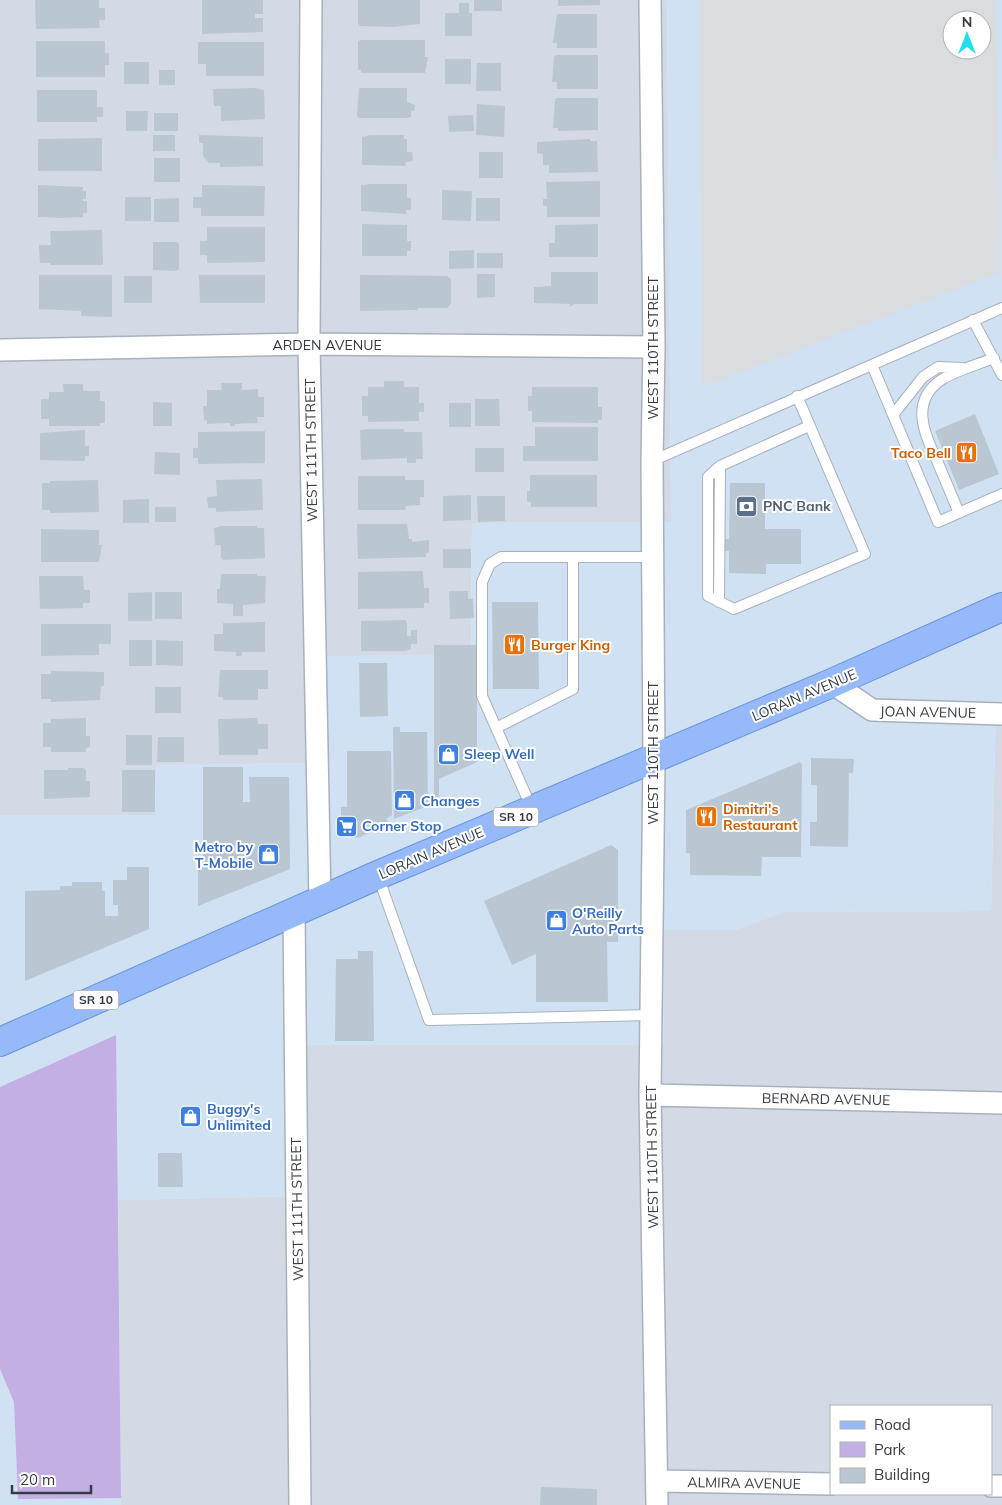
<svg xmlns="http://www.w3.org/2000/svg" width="1002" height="1505" font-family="Mulish,sans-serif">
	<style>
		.residential { fill: #d3dae5; fill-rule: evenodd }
		.commercial { fill: #d0e1f3; fill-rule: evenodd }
		.green { fill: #c3afe4 }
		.parking { fill: #dadddf; fill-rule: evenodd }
		.building { fill: #bbc6d3 }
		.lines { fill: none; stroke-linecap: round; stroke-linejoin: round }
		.lane-casing { stroke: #a8b1bc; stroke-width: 12 }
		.street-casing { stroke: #a8b1bc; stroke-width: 24 }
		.primary-casing { stroke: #6792dd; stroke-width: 30 }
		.lane { stroke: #fff; stroke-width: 10 }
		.street { stroke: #fff; stroke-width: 21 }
		.primary { stroke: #96b9f9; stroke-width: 28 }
		.labels { text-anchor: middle; stroke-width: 4; stroke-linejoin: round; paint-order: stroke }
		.shield { fill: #fff; stroke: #72767c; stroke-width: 1 }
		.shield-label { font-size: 12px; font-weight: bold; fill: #353c44 }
		.street-label { font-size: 14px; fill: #353c44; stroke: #fff }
		.food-label { font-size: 14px; font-weight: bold; fill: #c56008; stroke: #fff; text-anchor: start }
		.service-label { font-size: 14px; font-weight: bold; fill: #4e5e75; stroke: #fff; text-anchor: start }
		.shop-label { font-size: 14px; font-weight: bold; fill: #366cbe; stroke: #fff; text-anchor: start }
	</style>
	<rect width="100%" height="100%" fill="#e5eaf2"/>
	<!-- residential -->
	<path class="residential" d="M0,0H667L671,522L472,523L471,654L326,763L156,765L155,815H0Z
		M996,705H1002V1505H121L118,1200L307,1196L306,1045H663L664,930H736L783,912L991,911ZM831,1406H991V1494H831Z"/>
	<!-- commercial -->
	<path class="commercial" d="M667,0H1002V705H996L991,911L784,912L736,930H664V1045H306L307,1196L118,1200L121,1505H0V815H155L156,765L326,763L327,656L471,654L472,523L671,522ZM952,20H982V50H952Z"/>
	<!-- green -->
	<path class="green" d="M116,1035L121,1498L18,1499L14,1402L0,1369V1087Z"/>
	<!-- parking -->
	<path class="parking" d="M700,0H996L1001,272L702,387ZM952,20H982V50H952Z"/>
	<!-- building -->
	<path class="building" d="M35,0H99V8H105V20H99L100,28L36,29Z
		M202,0H263V14H255V18H263V32L202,34Z
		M358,0H420V24L393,27L360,26L358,23Z
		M474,0H502V11H474Z
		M558,0H600V5L558,6Z
		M459,3H469V13H472V36H445V13H459Z
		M557,14H597V48H557V43H553Z
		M362,40H425V57H428L425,73H361V70H358V41Z
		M36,41H105V53H109V65H105V77H36Z
		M198,42H264V76H206V64H198Z
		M557,55H598V89H557V82H552L554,57Z
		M445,59H471V84H445Z
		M124,62H149V84H124Z
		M477,63H501V91H476Z
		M159,70H175V85H159Z
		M255,88L264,90L265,119L221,121V106H214L213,89Z
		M359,88H407V102L415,105L414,111H411V117L406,118H359L357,115Z
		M37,90H97V107H103V117H97V122H37Z
		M558,98H598V130L558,131V128H553L555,99Z
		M477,104L505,106L504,137L476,135Z
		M126,111H148L147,131H126Z
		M154,113H178V131H154Z
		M473,115L474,131L449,132L448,116Z
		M153,135H175V151H153Z
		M199,135L263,137V166L220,167V163H209L203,156V143H199Z
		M370,135H404V139H407V152H412L413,161L405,162L406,166L362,165V137Z
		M102,138V171H38V139Z
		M590,139V141H597L598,172L549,173V165H543V154L537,153V142Z
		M479,152H503V178H479Z
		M154,158H180V182H154Z
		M600,181V217H547V206H543V199H547L546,182Z
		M371,184H407V198H411V210H406L407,214L361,211V185Z
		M38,185L83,187V191H86V199H83V201H87V213H83V217L63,218L38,217Z
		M202,185L265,186L264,216H201V208H193V197H202Z
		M442,190L472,191L471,221L442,220Z
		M125,197H151V221H125Z
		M179,198V222H154V199Z
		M476,198H500V221H476Z
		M362,224L407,225V241H411V251H407V256H362Z
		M598,224V257H549V243H555V225Z
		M207,227H265V262L207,263V255H200V241H207Z
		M102,230L103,265H50V263H40L39,245H51L50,231Z
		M153,242H176L179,244V269L177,271L153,270Z
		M474,250V268L449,269V251Z
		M477,253H503V268H477Z
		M551,272H598V304H575L569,307L570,304L534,303V287L551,286Z
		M477,274H495V297L477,298Z
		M39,275H112V317L81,316V311L39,309Z
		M199,275H265V303H200Z
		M360,275L447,276L451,279V303L447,308H418L417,310L360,311Z
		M124,276H152V303H124Z
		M384,381H404V387H419V403H424V412H419V421L368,422V416H362V396H368V387H384Z
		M221,383H242V390L258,389V397H264V417H257L258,423L235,424V426H230V423L207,424V420L204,421L203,406H207V390H222Z
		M63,384H83V391H100V401H105V423H100V426H49V419H41V399H49V392H64Z
		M532,387H598V407H602V420H598V423L532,422V411H528V396H532Z
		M475,399H499L500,426H475Z
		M153,402L172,403V426H153Z
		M449,403H471V427H449Z
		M975,414L999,474L959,490L935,431Z
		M535,427H598V461H523V446H535Z
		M368,429H404V432H422L423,459H416V463H407V458L361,460L360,430Z
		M85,430V446H89V456H85V461L40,460V433Z
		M265,431V463L198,464V458H193V448H198V432Z
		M475,448H504V472H475Z
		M155,452L180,453V475L154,474Z
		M530,475H597V507H531V502H527V491H530Z
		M358,476H405V480H424V497H420V505L405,506L406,510H358Z
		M262,479L263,510L216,512V508H208L207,497L217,496L216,480Z
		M98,480L99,512L50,513V510H42V483H50V481Z
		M730,483H765V529H801V564H766V574L729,573V551H725V539H729Z
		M471,495V520L443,521V496Z
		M477,496H505V521L478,522Z
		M149,499V523H123V500Z
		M155,507H176V522H155Z
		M357,524H407L409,539H412V542L429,540V553H426V557L358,559Z
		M221,526H257V528H264L265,558L223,560L221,558V545H215L214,528Z
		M41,529L99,530V545H102L99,562H41Z
		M443,549H471V568H443Z
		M423,571L424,588H429V603H424V608L358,609V572Z
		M221,574H257V576H266L265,603L243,605V616H233V604L217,603V589H220Z
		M39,576H83L84,590H90V603H83V608L40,609Z
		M449,591H468V599H473L474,618L450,619Z
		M152,592V621H128V593Z
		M155,592H182V619H155Z
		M492,602H538L539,689H493Z
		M405,620L407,622V636H411V630H417V644H411V649L405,651H361V621Z
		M265,622V652H242V656H236V652L214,651V634H223V623Z
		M41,624H111V644H99V655L41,656Z
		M129,640H152V666H129Z
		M156,640L183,641V666L156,665Z
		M434,645H477V762L439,779V797L434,799Z
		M359,663H387L388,716L360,717Z
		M220,670H268V689H258V700H223V697H218Z
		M51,671L104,672V686H101L100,700L51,702V699H41V674H51Z
		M155,687H181V713H155Z
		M86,718V736H90V747L86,748V752H51V747H43V723H51V719Z
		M257,718L258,724H268V749H258V755H219L218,719Z
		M393,727H400V732H427L428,806L394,819Z
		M126,735H152V765H126Z
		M158,737H184V762H157Z
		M347,751H391L392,815L386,819L389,824L358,838L341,831V807H347Z
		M811,758L854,759L853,773H849L848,847L810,846V822H817V785H811Z
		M800,762L802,765L801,857H762L761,876L690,875V853H686V810Z
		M203,767H243V802H250L249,777H289L290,869L198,906V861H203Z
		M68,768H84L86,770V781H90V797L44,799V770H68Z
		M122,770H155V812H122Z
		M611,845L618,850V942H607L608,1002H536V954L512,965L484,901Z
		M127,867H149V929L25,981V891L60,890V886H72V882H102V891H105V916H118V905H113V880H127Z
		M358,951H373L374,1041H335L336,959H358Z
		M158,1153H182L183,1187H158Z
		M541,1487L597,1489V1505H540Z"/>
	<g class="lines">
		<defs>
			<path id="lane" d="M973,320L1002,375
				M872,365L938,522L1002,494
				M797,396L865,554L734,609L708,596V477L720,466L809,426
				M893,415L923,377L938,367L963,368
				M652,461L1002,308
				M959,513C952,496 945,480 938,463C925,435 909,402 941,380C956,370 977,365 994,358
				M719,602L720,466
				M496,728L573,689V558
				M532,809L482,696V582L490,564L501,557H652
				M378,876L429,1020L651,1015"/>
			<path id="street" d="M311,0L309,344L320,901
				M650,0L654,347L652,461L654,759L650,1095L657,1505
				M0,350L309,344L654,347
				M832,683L872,710L1002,714
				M294,912L300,1505
				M650,1095L1002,1103
				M657,1481L831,1484
				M991,1486H1002"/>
			<path id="primary" d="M0,1042L378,875L832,683L1002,607"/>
		</defs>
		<!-- lane casing -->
		<use href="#lane" class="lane-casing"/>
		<!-- street casing -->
		<use href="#street" class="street-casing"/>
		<!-- primary casing -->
		<use href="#primary" class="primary-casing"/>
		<!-- lane -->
		<use href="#lane" class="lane"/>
		<!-- street -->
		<use href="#street" class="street"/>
		<!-- primary -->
		<use href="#primary" class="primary"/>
	</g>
	<!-- icons -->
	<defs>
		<symbol id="restaurant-square" viewBox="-11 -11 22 22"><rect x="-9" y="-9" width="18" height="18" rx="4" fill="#e8710a" stroke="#fff"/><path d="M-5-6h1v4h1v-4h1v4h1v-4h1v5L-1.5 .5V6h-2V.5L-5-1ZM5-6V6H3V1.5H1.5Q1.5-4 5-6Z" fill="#fff"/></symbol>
		<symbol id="bank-square" viewBox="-11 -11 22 22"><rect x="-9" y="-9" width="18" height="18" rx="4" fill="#5c6f8a" stroke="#fff"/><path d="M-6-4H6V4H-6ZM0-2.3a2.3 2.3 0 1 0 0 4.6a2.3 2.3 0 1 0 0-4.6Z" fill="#fff"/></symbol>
		<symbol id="shop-square" viewBox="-11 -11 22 22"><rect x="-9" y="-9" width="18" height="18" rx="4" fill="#3f7fe0" stroke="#fff"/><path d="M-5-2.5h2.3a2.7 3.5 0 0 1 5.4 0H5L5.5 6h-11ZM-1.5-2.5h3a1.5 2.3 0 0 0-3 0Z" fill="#fff"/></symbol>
		<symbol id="supermarket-square" viewBox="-11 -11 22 22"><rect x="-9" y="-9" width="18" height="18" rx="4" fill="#3f7fe0" stroke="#fff"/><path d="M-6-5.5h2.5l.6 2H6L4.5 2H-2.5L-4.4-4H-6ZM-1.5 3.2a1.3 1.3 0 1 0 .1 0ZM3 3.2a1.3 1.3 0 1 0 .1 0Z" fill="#fff"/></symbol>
	</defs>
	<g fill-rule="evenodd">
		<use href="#restaurant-square" x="954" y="440" width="25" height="25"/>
		<use href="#bank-square" x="734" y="494" width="25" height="25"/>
		<use href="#restaurant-square" x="502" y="632" width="25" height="25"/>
		<use href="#shop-square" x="436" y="742" width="25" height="25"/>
		<use href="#shop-square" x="392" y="788" width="25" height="25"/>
		<use href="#restaurant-square" x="694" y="804" width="25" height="25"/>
		<use href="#supermarket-square" x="334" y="814" width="25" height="25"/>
		<use href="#shop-square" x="256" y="842" width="25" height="25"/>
		<use href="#shop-square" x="544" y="908" width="25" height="25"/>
		<use href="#shop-square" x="178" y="1104" width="25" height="25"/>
	</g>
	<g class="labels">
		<!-- shield labels -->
		<g class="shield">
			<rect x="493.5" y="807.5" width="45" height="19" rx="4"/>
			<rect x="73.5" y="990.5" width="45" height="19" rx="4"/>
		</g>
		<g class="shield-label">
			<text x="516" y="821">SR 10</text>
			<text x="96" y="1004">SR 10</text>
		</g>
		<!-- street labels -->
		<g class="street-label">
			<text x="327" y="350">ARDEN AVENUE</text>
			<text transform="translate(653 348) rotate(-90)" y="5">WEST 110TH STREET</text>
			<text transform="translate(311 450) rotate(-91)" y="5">WEST 111TH STREET</text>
			<text transform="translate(804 695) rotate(-23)" y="5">LORAIN AVENUE</text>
			<text transform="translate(928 712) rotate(1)" y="5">JOAN AVENUE</text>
			<text transform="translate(653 753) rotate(-90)" y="5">WEST 110TH STREET</text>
			<text transform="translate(431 853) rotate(-23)" y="5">LORAIN AVENUE</text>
			<text transform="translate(826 1099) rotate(1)" y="5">BERNARD AVENUE</text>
			<text transform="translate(652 1157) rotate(-91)" y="5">WEST 110TH STREET</text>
			<text transform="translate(297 1209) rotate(-91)" y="5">WEST 111TH STREET</text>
			<text transform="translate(744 1483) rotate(1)" y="5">ALMIRA AVENUE</text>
		</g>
		<!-- food labels -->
		<g class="food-label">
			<text x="951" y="458" text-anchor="end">Taco Bell</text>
			<text x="531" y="650">Burger King</text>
			<text x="723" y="814">Dimitri's<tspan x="723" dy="16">Restaurant</tspan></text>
		</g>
		<!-- service labels -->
		<g class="service-label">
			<text x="763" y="511">PNC Bank</text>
		</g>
		<!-- shop labels -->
		<g class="shop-label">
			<text x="464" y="759">Sleep Well</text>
			<text x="421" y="806">Changes</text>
			<text x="362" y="831">Corner Stop</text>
			<text x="253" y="852" text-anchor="end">Metro by<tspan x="253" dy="16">T-Mobile</tspan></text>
			<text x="572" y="918">O'Reilly<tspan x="572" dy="16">Auto Parts</tspan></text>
			<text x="207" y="1114">Buggy's<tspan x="207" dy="16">Unlimited</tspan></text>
		</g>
	</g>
	<!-- legend -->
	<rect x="830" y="1405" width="162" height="90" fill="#ffffff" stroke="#aeb1b4"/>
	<rect x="840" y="1421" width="25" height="8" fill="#96b9f9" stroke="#aeb1b4"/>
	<text x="874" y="1430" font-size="15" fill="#353c44">Road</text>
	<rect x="840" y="1442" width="25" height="15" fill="#c3afe4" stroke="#aeb1b4"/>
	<text x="874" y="1455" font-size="15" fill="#353c44">Park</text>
	<rect x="840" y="1468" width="25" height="15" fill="#bbc6d3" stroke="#aeb1b4"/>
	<text x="874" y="1480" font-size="15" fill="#353c44">Building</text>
	<!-- north arrow -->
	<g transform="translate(967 35)"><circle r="24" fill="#ffffff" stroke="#aeb1b4"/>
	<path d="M0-4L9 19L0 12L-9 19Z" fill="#1edef0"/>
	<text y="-8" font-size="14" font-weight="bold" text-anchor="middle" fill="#353c44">N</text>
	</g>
	<!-- scale -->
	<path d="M12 1485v8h79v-8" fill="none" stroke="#353c44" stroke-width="2.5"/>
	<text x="20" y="1485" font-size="15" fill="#353c44" stroke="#ffffff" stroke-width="4" paint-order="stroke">20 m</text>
</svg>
